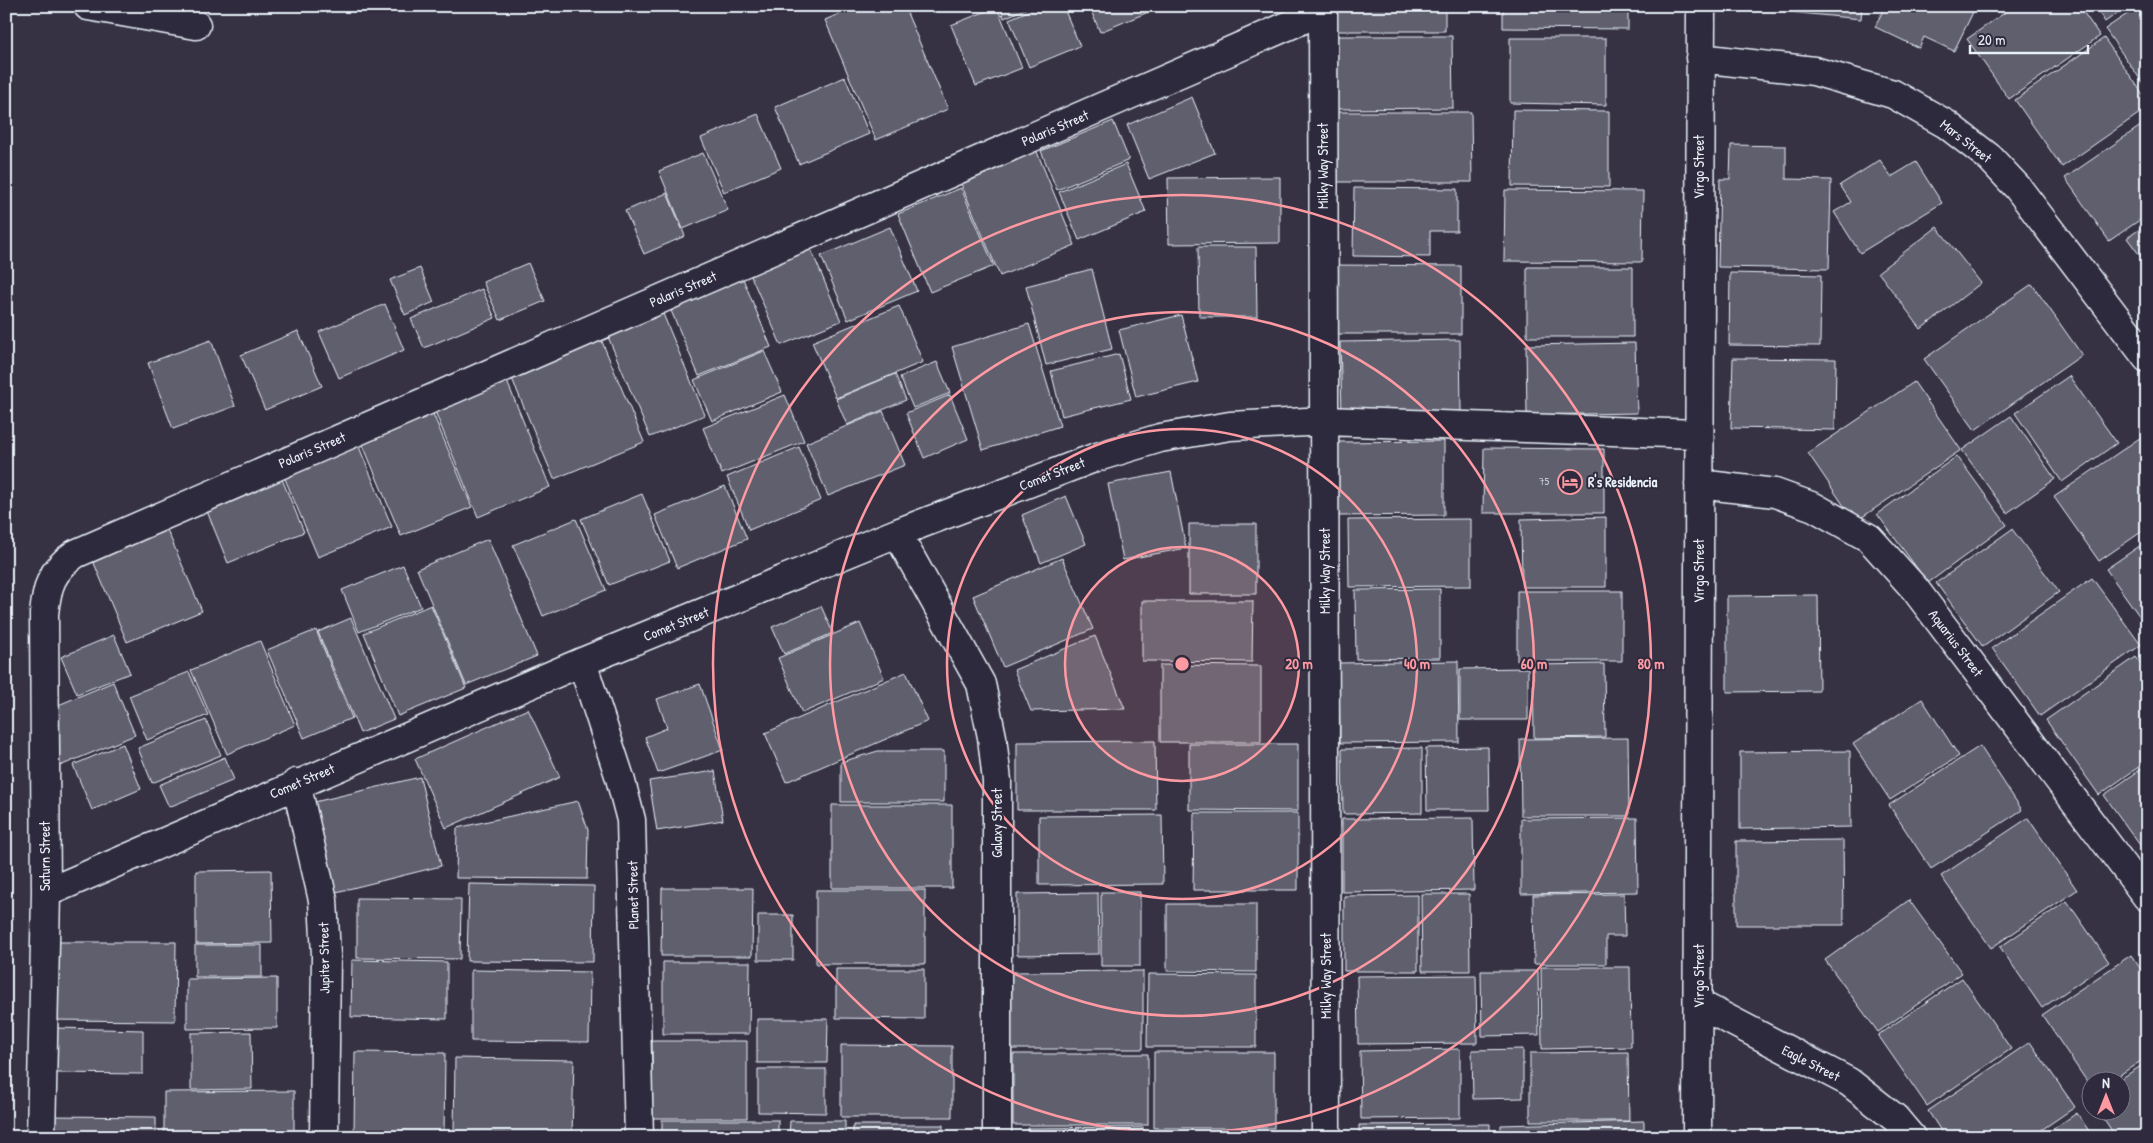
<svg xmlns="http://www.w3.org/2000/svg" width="2153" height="1143" font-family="'Patrick Hand',sans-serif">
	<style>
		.building { fill: #605e6e; stroke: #e8f1f8 }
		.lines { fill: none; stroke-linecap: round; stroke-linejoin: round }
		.minor-casing { stroke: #e8f1f8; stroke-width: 31 }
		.minor { stroke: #2f2a3d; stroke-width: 28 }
		.ring { fill: none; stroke: #ff9aa2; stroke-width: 2.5 }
		.labels { text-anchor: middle; stroke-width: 4; stroke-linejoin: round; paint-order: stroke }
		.number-label { font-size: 11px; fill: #c6ccd6 }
		.street-label { font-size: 14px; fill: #e8f1f8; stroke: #2f2a3d }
		.poi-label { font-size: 14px; font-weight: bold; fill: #e8f1f8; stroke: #2f2a3d; text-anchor: start }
		.centre { fill: #ff9aa2; stroke: #2f2a3d; stroke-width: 2.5 }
		.ring-label { font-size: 15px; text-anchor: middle; font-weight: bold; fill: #ff9aa2; stroke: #2f2a3d; stroke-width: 4; stroke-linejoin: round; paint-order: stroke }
	</style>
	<rect width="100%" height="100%" fill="#363244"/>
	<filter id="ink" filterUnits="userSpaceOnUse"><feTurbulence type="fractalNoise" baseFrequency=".02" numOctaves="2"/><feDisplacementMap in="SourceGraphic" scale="10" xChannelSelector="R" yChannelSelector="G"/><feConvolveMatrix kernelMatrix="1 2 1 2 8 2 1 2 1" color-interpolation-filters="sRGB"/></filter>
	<g filter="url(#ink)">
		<!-- building -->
		<path class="building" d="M858,6H904L948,109L876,140L825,20Z
			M999,6H1032L1004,18Z
			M1040,6H1063L1080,46L1029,67L1009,19Z
			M1089,6H1157L1158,8L1100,32Z
			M1332,6H1445V31H1332Z
			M1503,6H1628V29L1503,28Z
			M1780,6H1862L1861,19L1779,11Z
			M1885,6H1976L1954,51L1924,37L1919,48L1875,27Z
			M2014,6H2079L2100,36L2009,99L1967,39Z
			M2095,6H2127L2105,22Z
			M2139,6H2147V89L2105,29Z
			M997,7L1022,68L976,86L951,25Z
			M1333,36H1452L1453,108L1334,109Z
			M1510,38H1606V105L1510,103Z
			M2104,38L2147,100V108L2062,167L2015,100Z
			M845,77L869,134L799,164L775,107Z
			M1192,97L1215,153L1149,179L1127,125Z
			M1513,110L1609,111V187L1512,186Z
			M1330,112H1471L1472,182H1331Z
			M758,114L781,168L724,192L701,138Z
			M1113,121L1129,160L1057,190L1041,151Z
			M2142,125L2147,131V215L2109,241L2065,178Z
			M1731,145L1786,146V179L1831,180L1829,269L1718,267L1720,179H1730Z
			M1035,147L1075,245L1000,276L959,179Z
			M703,153L728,210L683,229L659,171Z
			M1880,160L1891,177L1916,162L1942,203L1860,253L1834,212L1851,202L1840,185Z
			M1126,164L1146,212L1079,240L1059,192Z
			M1280,177V243L1169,244L1168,178Z
			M961,188L994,266L930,292L898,214Z
			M1354,188L1457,189V231H1430V257L1353,256Z
			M1505,190L1643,191L1642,262L1504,261Z
			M667,193L685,236L644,254L625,211Z
			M2147,224V265L2127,238Z
			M890,227L917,291L848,320L821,256Z
			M1937,227L1981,283L1921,329L1878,272Z
			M808,242L841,321L781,345L747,267Z
			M1198,247H1256L1257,317H1199Z
			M528,263L545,301L500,320L483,282Z
			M1336,265L1461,266V334H1335Z
			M1527,267H1633V337H1527Z
			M420,268L434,302L405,315L390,280Z
			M739,269L771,347L699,376L666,299Z
			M1092,269L1112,349L1046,365L1026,286Z
			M1730,273L1821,275L1820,346L1729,345Z
			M2032,284L2082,355L1975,430L1924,359Z
			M482,289L495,318L424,348L411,319Z
			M385,304L404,350L339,378L319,332Z
			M899,306L923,362L836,398L812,342Z
			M661,309L705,415L650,437L606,332Z
			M1181,315L1198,382L1136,397L1119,330Z
			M1029,324L1060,426L983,450L952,347Z
			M298,331L322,386L265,410L241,355Z
			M598,332L644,442L554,479L508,369Z
			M211,340L235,406L173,429L148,363Z
			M1460,340L1461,411L1342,413L1340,342Z
			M1635,343L1637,413L1527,415L1526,345Z
			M764,351L782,392L712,421L694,380Z
			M1119,354L1131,399L1062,416L1051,371Z
			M1733,358L1836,359L1835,430L1731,428Z
			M937,362L950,393L913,408L900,377Z
			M504,374L550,487L478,517L432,404Z
			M895,374L906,400L847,425L836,399Z
			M2069,376L2117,443L2062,482L2015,413Z
			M1914,382L1961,450L1855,522L1808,453Z
			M785,395L804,441L722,474L703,428Z
			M950,395L968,439L924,458L906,413Z
			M431,409L472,507L401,536L360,438Z
			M883,411L905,465L828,496L806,443Z
			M2011,416L2055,479L2007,513L1962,450Z
			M2147,433V528L2099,561L2054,497Z
			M355,437L392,527L318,557L280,467Z
			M1444,441V515L1338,516L1337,442Z
			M799,447L821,500L749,530L727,477Z
			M1484,448L1604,449V513H1483Z
			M1957,456L2007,525L1928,583L1877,514Z
			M279,472L304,532L228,563L204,504Z
			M1171,472L1186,548L1123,560L1108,484Z
			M725,486L747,539L677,568L655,515Z
			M642,494L670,561L609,585L581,519Z
			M1066,496L1086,544L1041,563L1022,515Z
			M1606,517V587H1522L1521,519Z
			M576,519L606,590L543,616L513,545Z
			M1471,519V586L1349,587L1348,520Z
			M1189,524H1256V594H1189Z
			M165,525L202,611L127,642L91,556Z
			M2012,529L2059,592L1983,647L1936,583Z
			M488,539L537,656L466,685L417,569Z
			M2147,541V623L2145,624L2106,569Z
			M1062,558L1093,629L1003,667L973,596Z
			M403,565L421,607L359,632L342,590Z
			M2092,578L2141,645L2040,716L1992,648Z
			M1440,589V658L1356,659L1355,590Z
			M1517,591H1622V661H1517Z
			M1818,595L1819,691L1727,692V596Z
			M1142,601H1253L1252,662L1142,661Z
			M431,605L466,688L398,716L364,633Z
			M821,606L833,633L784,654L772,627Z
			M351,618L394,719L360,733L318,632Z
			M860,623L884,678L802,713L778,658Z
			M316,630L352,718L304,738L267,650Z
			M114,635L130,673L77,694L61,657Z
			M1095,636L1125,709L1031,711L1014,670Z
			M260,641L295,725L227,754L191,670Z
			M2136,657L2147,672V761L2099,795L2046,720Z
			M1458,661L1459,742L1340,743L1339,663Z
			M1604,664L1605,737L1534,738L1533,665Z
			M1160,665L1261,666V742H1160Z
			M1528,668V720H1460V669Z
			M189,672L208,715L147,740L129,696Z
			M906,672L928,721L786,782L765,733Z
			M113,682L135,735L55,768L49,709Z
			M700,684L723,750L658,773L645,737L667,728L657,699Z
			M1922,699L1959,756L1890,800L1853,744Z
			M528,709L560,777L446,828L415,759Z
			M206,720L221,755L152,783L138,748Z
			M1628,738L1629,816H1521L1520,739Z
			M1155,741L1156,810H1017V742Z
			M123,744L141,789L92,810L73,765Z
			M1189,744H1298V811L1189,810Z
			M1980,746L2022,810L1931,869L1889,805Z
			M1488,747L1489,810H1427L1426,748Z
			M1422,748V813L1343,814L1342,749Z
			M878,751H944V802H841V762Z
			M1850,751L1851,827L1740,829V752Z
			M225,757L234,780L169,807L159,785Z
			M2147,765V855L2104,795Z
			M715,771L723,820L657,831L649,781Z
			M420,777L441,866L328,894L306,804Z
			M578,801L588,830L587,879L456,878L457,828Z
			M832,805H952V888H832Z
			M1194,813H1298V890H1193Z
			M1162,815L1163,884L1039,885V816Z
			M1473,818L1474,890L1342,892V819Z
			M1637,818L1638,892L1521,894V819Z
			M2028,818L2077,890L1991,948L1941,876Z
			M1843,840L1844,925H1736V841Z
			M271,870L272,943L196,944V871Z
			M469,884L594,886L593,962L467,961Z
			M662,888H753L752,956H661Z
			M816,890H925V964H816Z
			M1101,892H1140V966H1101Z
			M1098,893L1099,954L1017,955V894Z
			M1421,894H1469L1470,971H1422Z
			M1624,894L1625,936H1606V964H1534L1533,895Z
			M1418,895V971H1344V896Z
			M357,898L461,899L460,959L357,958Z
			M1909,900L1962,973L1878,1032L1825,960Z
			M2067,901L2109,962L2042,1008L2000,947Z
			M1167,904H1256V972L1167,971Z
			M758,915H793V960H758Z
			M47,942H176L175,1021L46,1020Z
			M195,945H262V977H195Z
			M2131,955L2147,978V1057L2112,1080H2090V1086L2042,1015Z
			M352,960L447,962V1019L351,1017Z
			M663,962H750L749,1034H663Z
			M1541,967H1630L1631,1047L1542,1049Z
			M836,969H924V1019L836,1018Z
			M471,970L590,972L589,1042L471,1041Z
			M1143,971V1049H1010V972Z
			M1481,971H1538L1539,1035L1482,1036Z
			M1148,974L1256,975V1047H1147Z
			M1476,975L1477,1043L1358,1044L1357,976Z
			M277,978V1028L187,1029V979Z
			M1962,978L2011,1049L1927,1106L1878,1035Z
			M757,1019H828L827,1063H757Z
			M55,1028L143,1030V1074L55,1073Z
			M251,1032L252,1089L191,1090V1033Z
			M652,1041H747V1118H652Z
			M2030,1042L2075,1107L2031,1137H1945L1928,1111Z
			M841,1045L952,1046V1117H841Z
			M1460,1049V1118L1361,1119L1360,1051Z
			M1523,1049V1098L1473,1099L1472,1050Z
			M355,1052L445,1053L444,1135L354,1134Z
			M1154,1052H1274V1128H1154Z
			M1628,1052L1629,1121H1530V1053Z
			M1013,1054H1148V1125H1013Z
			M455,1058L574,1060L572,1134L454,1132Z
			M2147,1062V1137H2116L2098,1110H2120L2119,1080Z
			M758,1069H826V1113L758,1112Z
			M294,1091V1132H164V1092Z
			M2077,1113L2093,1137H2041Z
			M51,1116L156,1117V1137H51Z
			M662,1120H778V1137H662Z
			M790,1121H845V1137H789Z
			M1644,1121V1137H1501V1125Z
			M1490,1124V1137H1359V1125Z
			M853,1125H943V1137H853Z
			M1143,1127V1137H1028V1128Z
			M1869,1131L1873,1137H1861Z
			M265,1133V1137H160V1134Z
			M1196,1133H1284V1137H1196Z"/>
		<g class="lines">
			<defs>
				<path id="minor" d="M88,6L196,25
					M1323,6L1326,1137
					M1700,58L1814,71L1893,94L1946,124L1990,158L2018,188L2147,358
					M1699,484L1775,493L1814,507L1869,538L1915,589L2147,897
					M897,533L981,684L992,737L997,781V1137
					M582,662L620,778L631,820L639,1137
					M296,783L323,900L326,955L324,1137
					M46,893L582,662L897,533L1094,458L1160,438L1230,426L1325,421L1698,434
					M1699,1004L1849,1082L1895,1118L1911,1137
					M41,1137L46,893L44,614C47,586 51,571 75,554L1322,11
					M1697,1137L1701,6"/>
			</defs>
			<!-- minor casing -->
			<use href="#minor" class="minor-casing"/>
			<!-- minor -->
			<use href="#minor" class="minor"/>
		</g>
	</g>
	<!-- distance rings -->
	<circle cx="1182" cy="664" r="117" fill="#ff9aa2" fill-opacity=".12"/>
	<g class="ring">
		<circle cx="1182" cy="664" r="117"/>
		<circle cx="1182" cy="664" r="235"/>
		<circle cx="1182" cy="664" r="352"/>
		<circle cx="1182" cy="664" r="469"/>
	</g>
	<!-- icons -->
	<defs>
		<symbol id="hotel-ring" viewBox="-11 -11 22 22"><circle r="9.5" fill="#2f2a3d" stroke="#ff9aa2" stroke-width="1.5"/><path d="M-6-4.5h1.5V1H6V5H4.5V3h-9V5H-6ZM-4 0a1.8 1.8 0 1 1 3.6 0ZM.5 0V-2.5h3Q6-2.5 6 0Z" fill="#ff9aa2"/></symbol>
	</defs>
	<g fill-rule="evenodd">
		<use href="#hotel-ring" x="1556" y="468" width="28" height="28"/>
	</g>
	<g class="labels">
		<!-- number labels -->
		<g class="number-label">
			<text x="1544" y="485">75</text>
		</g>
		<!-- street labels -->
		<g class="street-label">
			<text transform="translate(1055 128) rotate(-23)" y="5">Polaris Street</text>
			<text transform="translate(1966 141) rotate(38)" y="5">Mars Street</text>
			<text transform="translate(1323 166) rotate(-90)" y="5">Milky Way Street</text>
			<text transform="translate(1699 167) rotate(-90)" y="5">Virgo Street</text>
			<text transform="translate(683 289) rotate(-23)" y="5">Polaris Street</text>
			<text transform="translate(312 450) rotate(-23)" y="5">Polaris Street</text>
			<text transform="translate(1052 474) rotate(-21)" y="5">Comet Street</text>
			<text transform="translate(1325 571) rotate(-90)" y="5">Milky Way Street</text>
			<text transform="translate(1699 571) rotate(-90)" y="5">Virgo Street</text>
			<text transform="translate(676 624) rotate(-22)" y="5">Comet Street</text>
			<text transform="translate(1956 643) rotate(53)" y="5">Aquarius Street</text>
			<text transform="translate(302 781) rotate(-23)" y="5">Comet Street</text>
			<text transform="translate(997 823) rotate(-90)" y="5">Galaxy Street</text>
			<text transform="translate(45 856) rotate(-90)" y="5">Saturn Street</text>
			<text transform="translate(633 895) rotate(-91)" y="5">Planet Street</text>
			<text transform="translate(324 958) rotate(-91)" y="5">Jupiter Street</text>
			<text transform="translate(1326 976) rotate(-90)" y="5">Milky Way Street</text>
			<text transform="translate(1699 976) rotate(-90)" y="5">Virgo Street</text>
			<text transform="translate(1811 1063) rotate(27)" y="5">Eagle Street</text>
		</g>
		<!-- poi labels -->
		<g class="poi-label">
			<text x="1588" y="487">R's Residencia</text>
		</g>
	</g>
	<circle cx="1182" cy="664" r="8" class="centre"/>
	<g class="ring-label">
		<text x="1299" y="669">20 m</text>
		<text x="1417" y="669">40 m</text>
		<text x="1534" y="669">60 m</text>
		<text x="1651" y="669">80 m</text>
	</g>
	<!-- margin -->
	<rect width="2153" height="1143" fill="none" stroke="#2f2a3d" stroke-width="25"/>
	<rect x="12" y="12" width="2128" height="1118" fill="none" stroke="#e8f1f8" stroke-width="2" filter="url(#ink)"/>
	<!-- north arrow -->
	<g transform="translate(2106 1096)"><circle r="24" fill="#2f2a3d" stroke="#797a88"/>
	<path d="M0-4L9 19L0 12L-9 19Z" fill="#ff9aa2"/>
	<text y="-8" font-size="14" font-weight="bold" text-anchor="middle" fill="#e8f1f8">N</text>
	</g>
	<!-- scale -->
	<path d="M1970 45v8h118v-8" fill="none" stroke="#e8f1f8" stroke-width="2.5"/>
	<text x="1978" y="45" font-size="15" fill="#e8f1f8" stroke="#2f2a3d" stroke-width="4" paint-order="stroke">20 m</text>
</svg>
